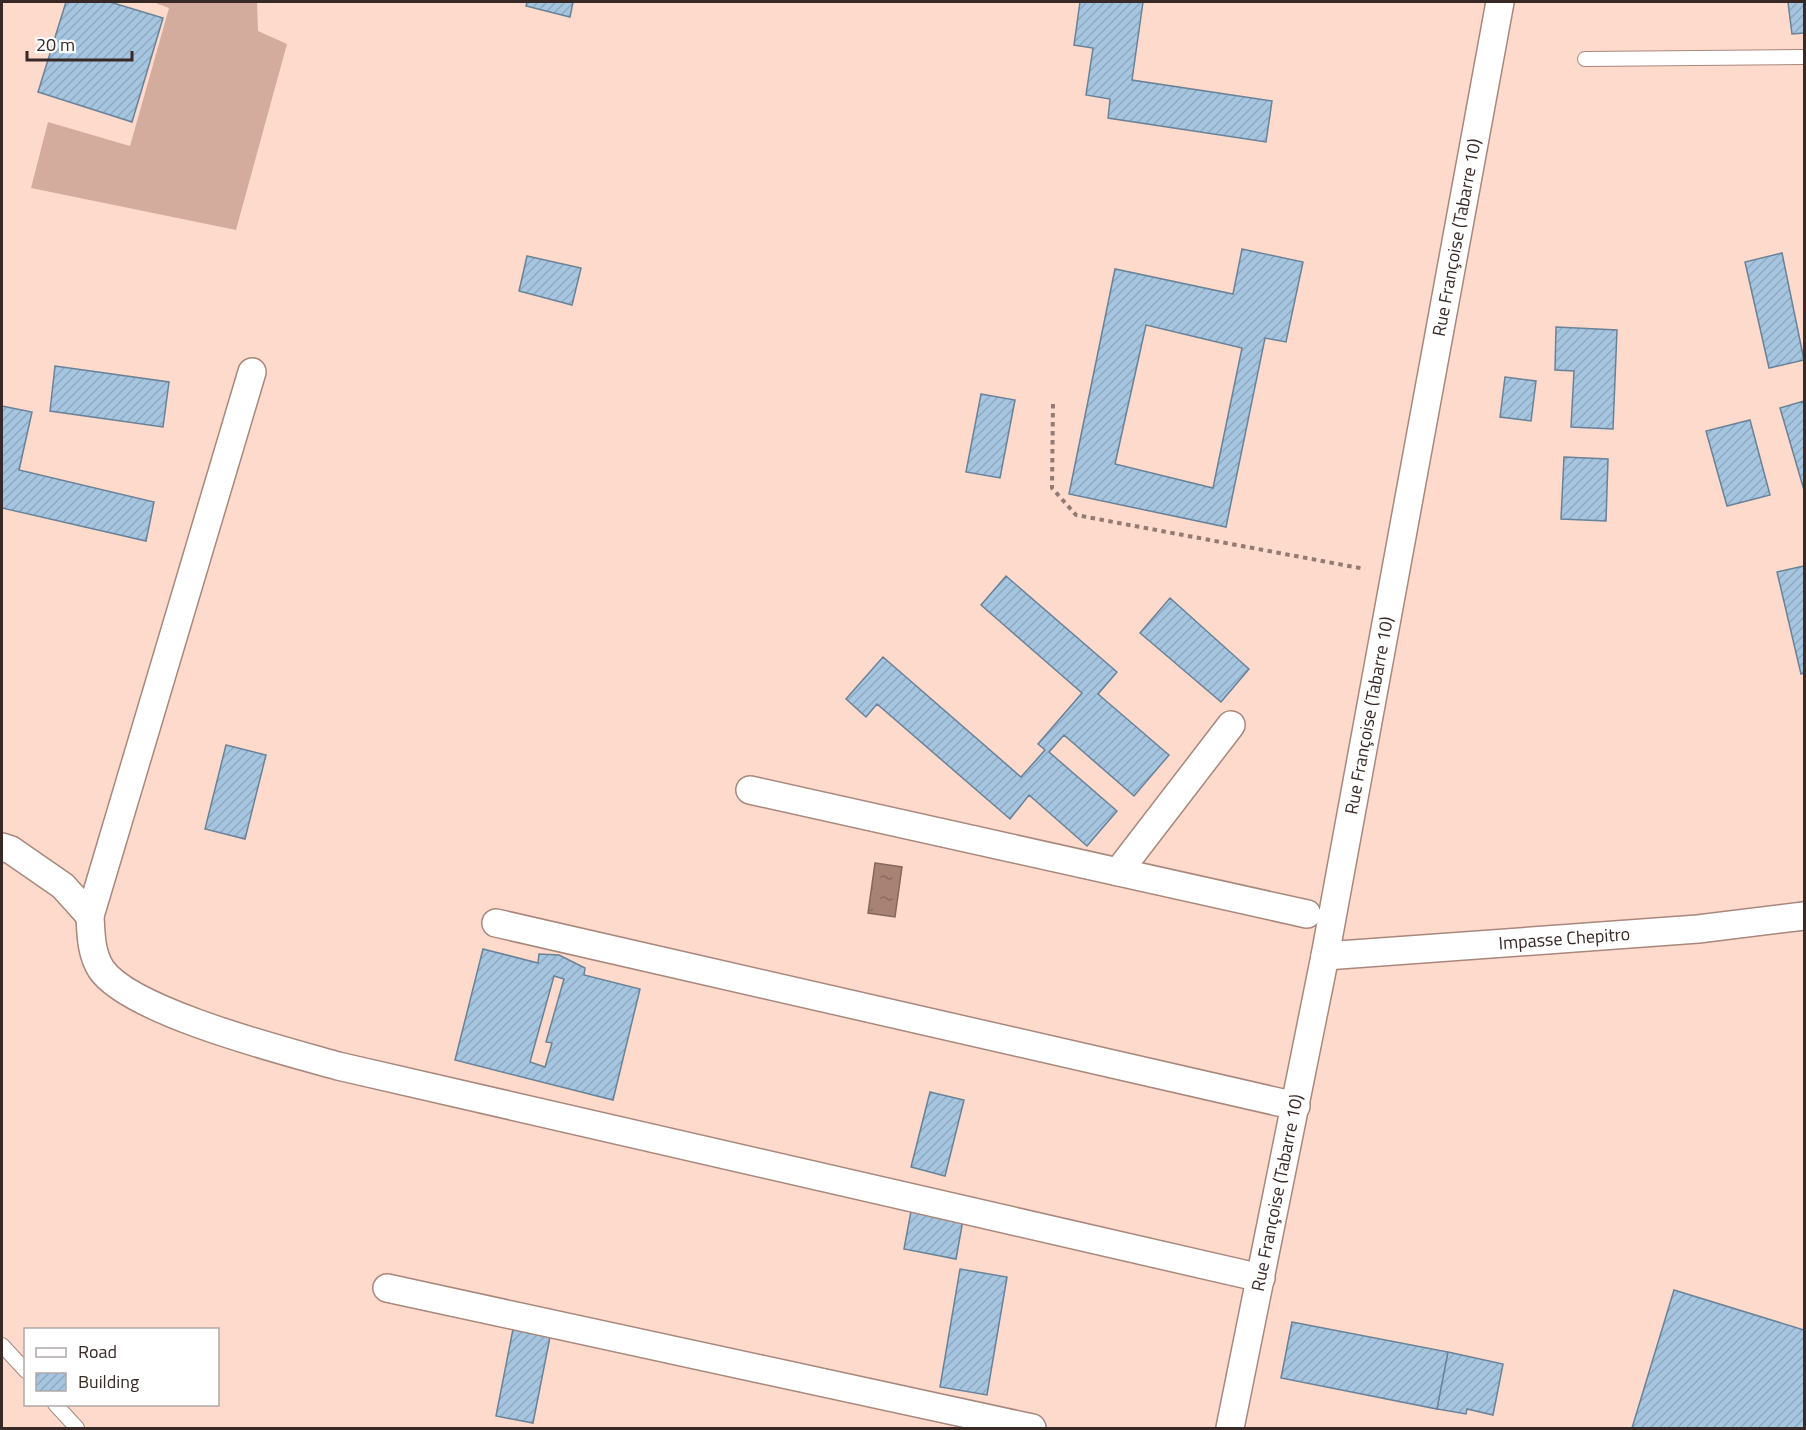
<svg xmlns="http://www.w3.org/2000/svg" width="1806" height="1430" font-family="'Titillium Web',sans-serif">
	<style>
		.grass { fill: #d3ac9e }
		.water { fill: url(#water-ripples); stroke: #86675d; stroke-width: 1.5 }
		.building { fill: url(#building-hatch); stroke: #698297; stroke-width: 1.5; fill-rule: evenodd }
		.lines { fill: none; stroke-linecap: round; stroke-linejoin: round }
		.service-casing { stroke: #a8877c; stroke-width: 16 }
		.minor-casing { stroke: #a8877c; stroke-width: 30 }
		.path { stroke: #937b73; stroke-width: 4; stroke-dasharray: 4.5 4.5; stroke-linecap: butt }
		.service { stroke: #fff; stroke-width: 14 }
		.minor { stroke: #fff; stroke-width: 27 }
		.labels { text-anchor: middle; stroke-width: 5; stroke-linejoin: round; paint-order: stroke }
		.street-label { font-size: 18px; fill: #372925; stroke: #fff }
	</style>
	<defs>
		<pattern id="water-ripples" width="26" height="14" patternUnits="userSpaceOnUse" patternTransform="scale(1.5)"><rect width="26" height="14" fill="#a88275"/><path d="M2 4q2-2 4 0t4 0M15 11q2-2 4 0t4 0" fill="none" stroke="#8a6a60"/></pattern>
		<pattern id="building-hatch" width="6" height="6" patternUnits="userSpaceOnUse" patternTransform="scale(1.5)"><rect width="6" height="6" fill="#a5c5e0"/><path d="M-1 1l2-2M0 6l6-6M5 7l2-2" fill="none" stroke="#8fa9c0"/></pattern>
	</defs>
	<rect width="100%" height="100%" fill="#fedacd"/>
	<!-- grass -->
	<path class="grass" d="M153,2H257L258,31L287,44L236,230L31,188L48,122L130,146L169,8Z"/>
	<!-- water -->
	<path class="water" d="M875,863L902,867L895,917L868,913Z"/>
	<!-- building -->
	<path class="building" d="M66,2H110L163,18L132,122L38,92Z
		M527,2H573L570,17L526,6Z
		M1080,2H1143L1132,80L1272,101L1266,142L1108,118L1110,99L1086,95L1093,48L1074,45Z
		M1788,2H1804V33L1792,34Z
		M1242,249L1303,262L1286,342L1265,338L1226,527L1069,494L1115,269L1233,294ZM1146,325L1242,348L1213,488L1115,464Z
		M1782,253L1804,360L1769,368L1745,262Z
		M527,256L581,268L572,305L519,291Z
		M1556,327L1617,330L1613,429L1571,427L1574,371L1555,370Z
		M55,366L169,382L163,427L50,411Z
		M1505,377L1536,381L1531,421L1500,417Z
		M981,394L1015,400L1000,478L966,472Z
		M1804,401V490L1780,408Z
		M2,406L32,412L19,470L154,502L146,541L2,508Z
		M1750,420L1770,495L1727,506L1706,431Z
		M1564,457L1608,459L1606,521L1561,519Z
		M1804,566V673L1801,674L1777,572Z
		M1006,576L1117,672L1098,694L1169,755L1134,796L1064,735L1049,752L1117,811L1087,846L1029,795L1010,819L877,704L866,717L846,699L883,657L1021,777L1045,750L1038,744L1082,693L981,605Z
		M1170,598L1249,669L1221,702L1140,633Z
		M226,745L266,755L245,839L205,829Z
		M483,949L538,963L539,954L559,955L585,968L584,975L640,989L613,1100L455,1060ZM554,976L564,979L546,1042L552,1043L545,1067L530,1062Z
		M930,1092L964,1100L945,1176L911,1167Z
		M911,1211L963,1220L956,1259L904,1249Z
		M960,1269L1007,1277L987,1395L940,1387Z
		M1674,1290L1804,1330V1428H1632Z
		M1292,1322L1448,1352L1437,1409L1281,1378Z
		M514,1324L551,1332L533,1423L496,1416Z
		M1448,1352L1503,1364L1493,1415L1467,1409L1466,1414L1437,1409Z"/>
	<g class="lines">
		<defs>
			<path id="service" d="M1585,59L1804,57
				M2,1345L26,1371
				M55,1404L77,1428"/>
			<g id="minor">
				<path d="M252,372L90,916C91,935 91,953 101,969C130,1012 285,1051 338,1066L1261,1278"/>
				<path d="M750,790L1307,914"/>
				<path d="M2,847L11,850L63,886L90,916"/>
				<path d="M1118,872L1231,725"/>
				<path d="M496,923L1296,1106"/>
				<path id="s1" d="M1325,956L1698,929L1804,916"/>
				<path d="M387,1288L1032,1428"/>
				<path id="s2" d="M1230,1428L1325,956L1500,2"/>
			</g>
		</defs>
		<!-- service casing -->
		<use href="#service" class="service-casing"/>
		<!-- minor casing -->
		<use href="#minor" class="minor-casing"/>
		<!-- path -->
		<path class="path" d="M1053,404L1052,488L1076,515L1365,569"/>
		<!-- service -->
		<use href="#service" class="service"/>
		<!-- minor -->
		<use href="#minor" class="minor"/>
	</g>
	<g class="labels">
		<!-- street labels -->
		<g class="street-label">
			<text dy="6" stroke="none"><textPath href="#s2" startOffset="1212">Rue Françoise (Tabarre 10)</textPath></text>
			<text dy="6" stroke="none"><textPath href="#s2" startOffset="726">Rue Françoise (Tabarre 10)</textPath></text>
			<text dy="6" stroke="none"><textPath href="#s1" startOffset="240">Impasse Chepitro</textPath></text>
			<text dy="6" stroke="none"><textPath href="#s2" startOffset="240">Rue Françoise (Tabarre 10)</textPath></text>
		</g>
	</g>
	<!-- border -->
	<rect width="1806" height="1430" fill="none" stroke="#372925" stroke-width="6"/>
	<!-- legend -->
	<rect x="24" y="1328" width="195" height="78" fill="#ffffff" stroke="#afa9a8" stroke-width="1.5"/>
	<rect x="36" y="1348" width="30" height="9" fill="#ffffff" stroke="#afa9a8" stroke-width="1.5"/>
	<text x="78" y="1358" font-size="18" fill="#372925">Road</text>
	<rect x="36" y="1373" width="30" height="18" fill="url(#building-hatch)" stroke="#afa9a8" stroke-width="1.5"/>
	<text x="78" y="1388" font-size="18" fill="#372925">Building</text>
	<!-- scale -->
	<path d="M27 51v9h105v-9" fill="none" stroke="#372925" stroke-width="3"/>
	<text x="36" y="51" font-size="18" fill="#372925" stroke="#ffffff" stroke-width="4.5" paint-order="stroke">20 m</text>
</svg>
